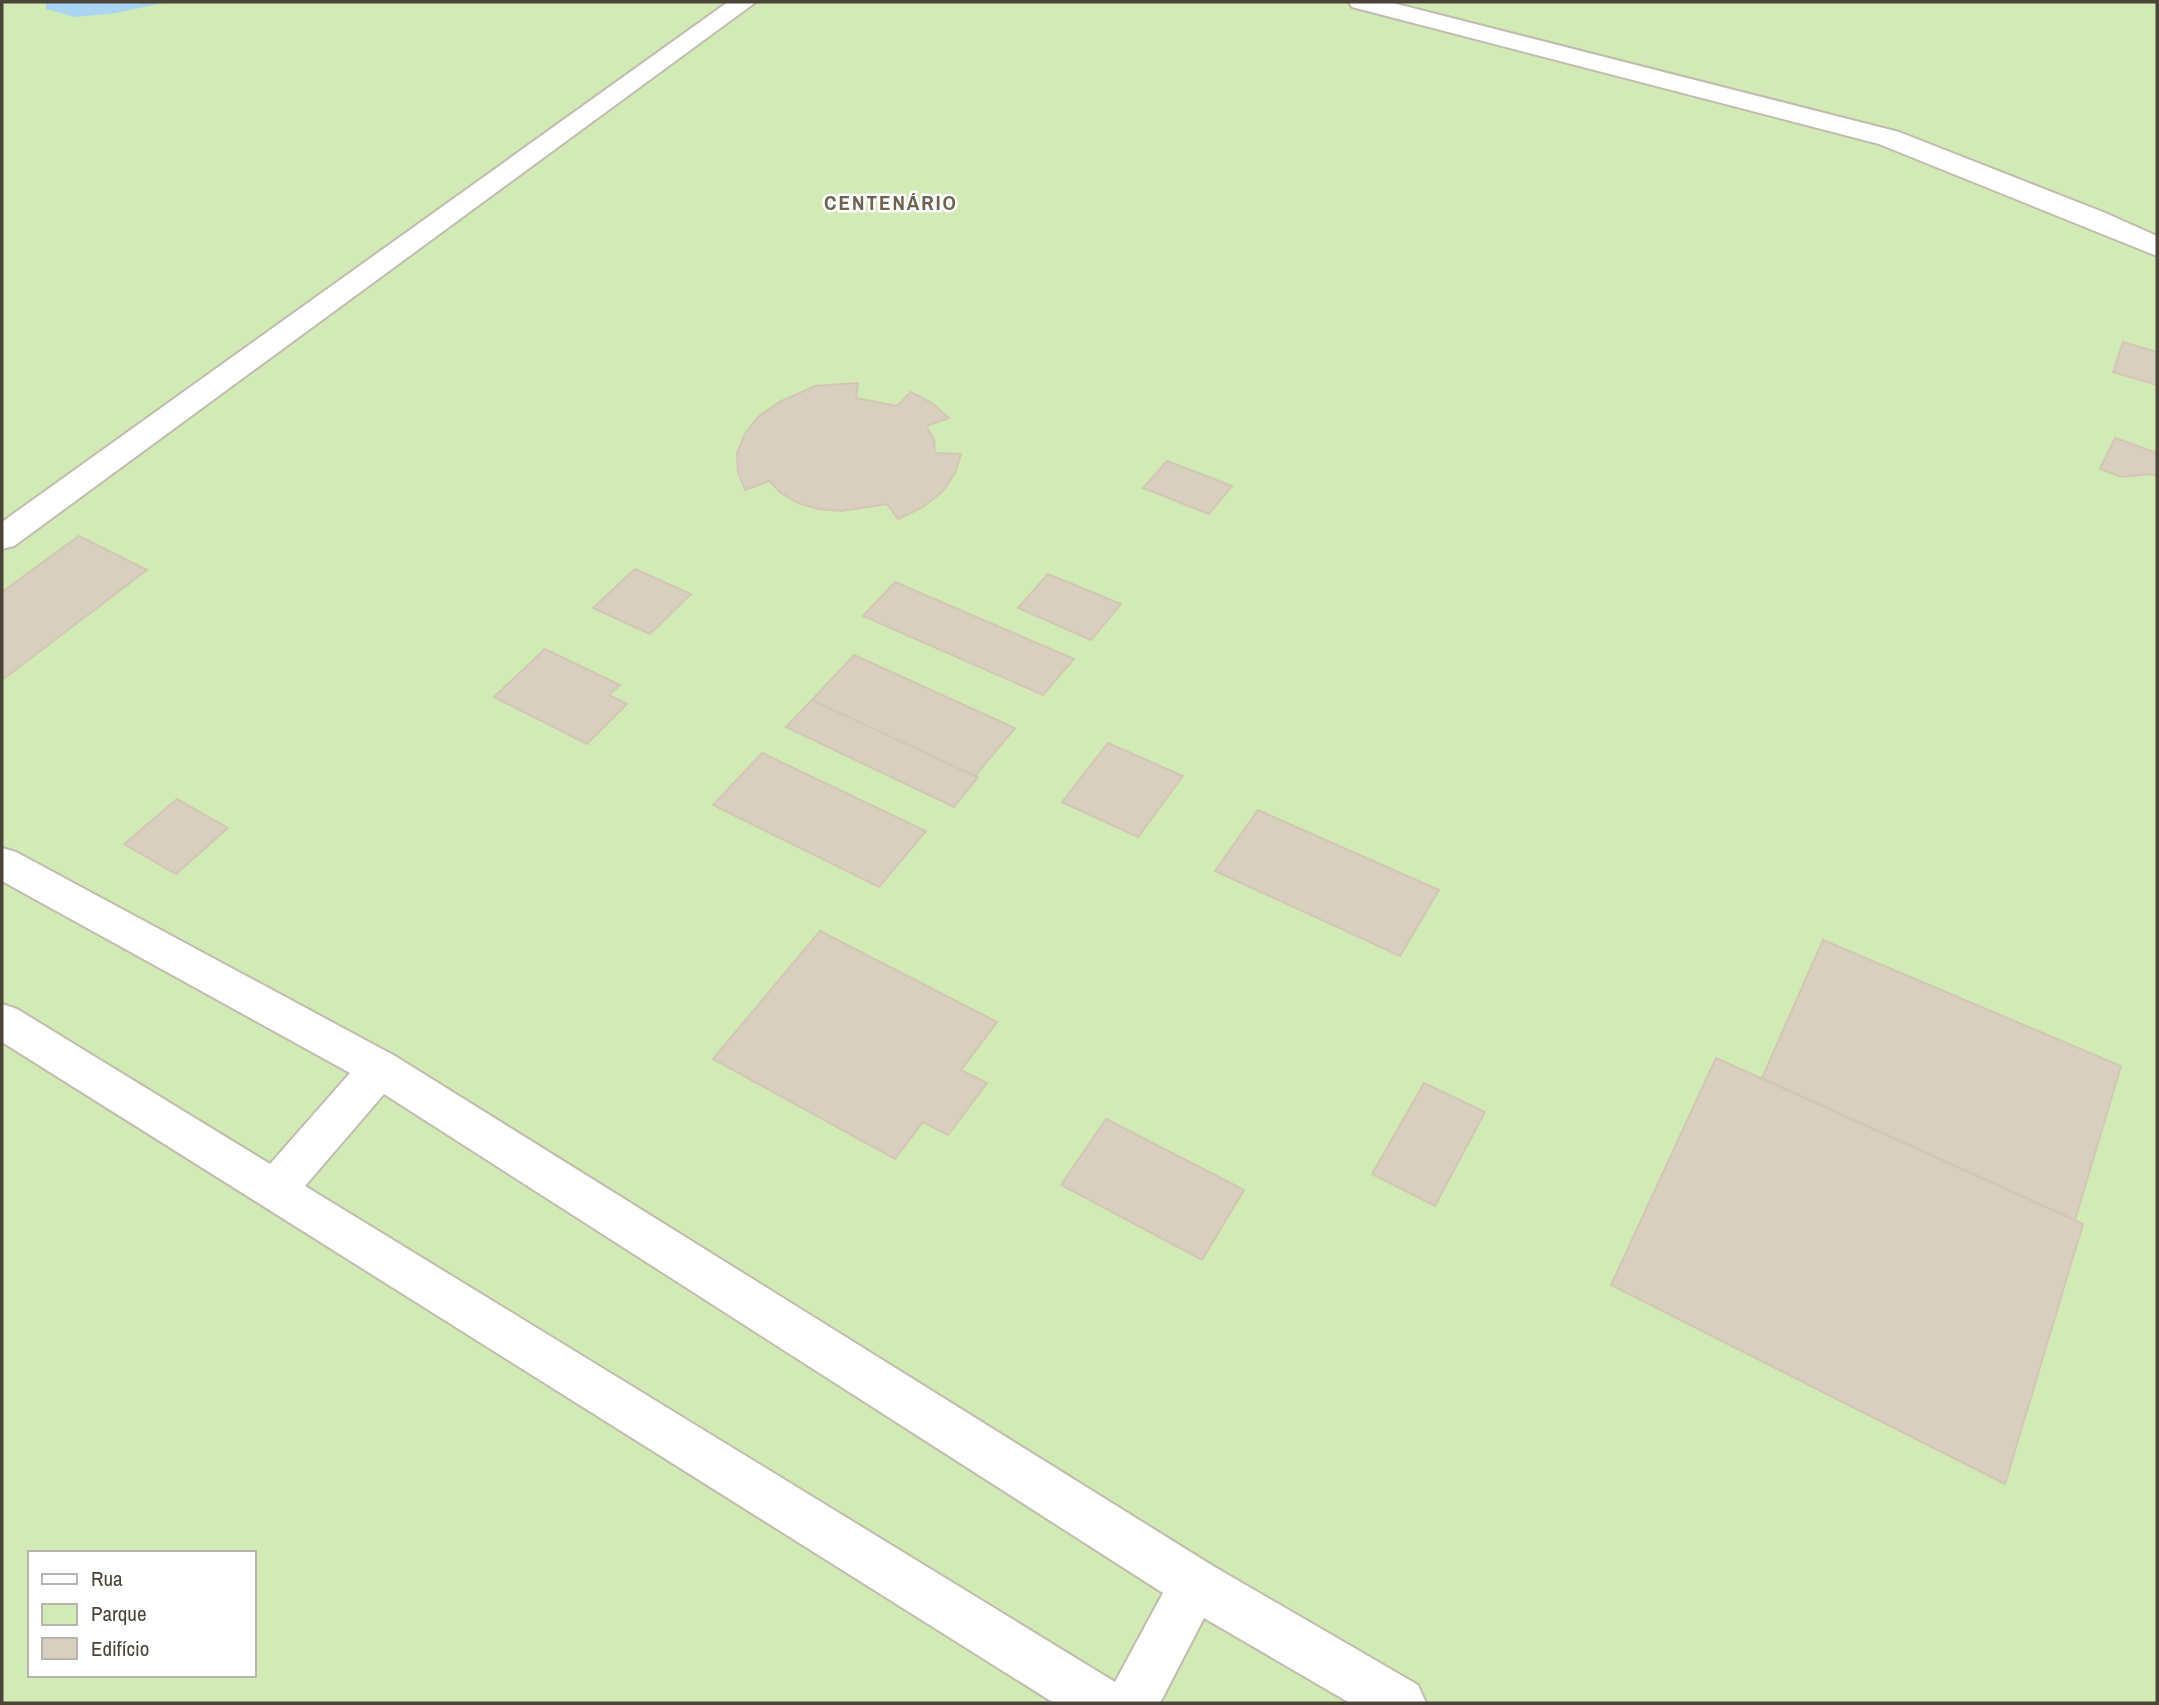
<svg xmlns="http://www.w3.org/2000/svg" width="2159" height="1705" font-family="'Archivo Narrow',sans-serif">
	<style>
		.green { fill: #d2eab5; fill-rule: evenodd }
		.water { fill: #a9d4f2 }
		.building { fill: #d8cfc1; stroke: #d3c7b4; stroke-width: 2 }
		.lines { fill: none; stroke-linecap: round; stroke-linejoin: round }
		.minor-casing { stroke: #c2bbae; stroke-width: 4 }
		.minor { fill: #fff; fill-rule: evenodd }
		.labels { text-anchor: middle; stroke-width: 5; stroke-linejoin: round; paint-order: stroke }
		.far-district-label { font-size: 21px; font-weight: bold; letter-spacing: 2px; fill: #6e6250; stroke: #fff }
	</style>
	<rect width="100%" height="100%" fill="#f6f3ec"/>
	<!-- green -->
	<path class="green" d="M2,2H2157V1703H2ZM30,1553H254V1675H30Z"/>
	<!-- water -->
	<path class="water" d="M46,2H168L116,13L75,17L46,9Z"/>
	<!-- building -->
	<path class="building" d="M2123,342L2157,352V385L2113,372Z
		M858,383L856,398L897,406L911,392L932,403L949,418L926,426L934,439L935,453L961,454L955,473L943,491L923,507L898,519L887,504L841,511L818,509L798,503L781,493L769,481L745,490L738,472L737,453L745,434L758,417L779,402L815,386Z
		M2115,438L2157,453V476L2151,474L2121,477L2100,469Z
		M1167,461L1232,486L1209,514L1143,488Z
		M79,536L147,570L2,680V592Z
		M635,569L691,594L650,634L593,608Z
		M1048,574L1121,604L1091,640L1018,608Z
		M895,582L1074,659L1043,695L863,616Z
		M545,649L620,685L609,695L627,704L587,744L494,697Z
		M854,655L1015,728L975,776L812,700Z
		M812,700L975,776L978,777L954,807L786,727Z
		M1108,743L1183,776L1138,837L1062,802Z
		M762,753L926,831L879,887L713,805Z
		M177,799L228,828L176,874L124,844Z
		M1258,810L1439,890L1400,956L1215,871Z
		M820,931L997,1022L961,1070L987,1083L948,1135L923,1122L895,1159L713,1059Z
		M1823,940L2121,1066L2075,1220L1762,1078Z
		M1716,1058L2083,1224L2005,1484L1611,1285Z
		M1424,1083L1485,1112L1435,1206L1372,1174Z
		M1106,1119L1244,1190L1202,1260L1061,1185Z"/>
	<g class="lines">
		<defs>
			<path id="minor" d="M728,2H756L14,546L2,549V522Z
				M1349,2H1389L1899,132L2103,212L2157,236V256L1879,144L1352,7Z
				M2,848L16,852L395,1056L1213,1566L1418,1685L1426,1703H1350L1204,1618L1160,1703H1054L2,1042V1004L17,1009L270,1164L350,1073L2,881ZM384,1094L1163,1593L1115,1682L305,1186Z"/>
		</defs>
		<!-- minor casing -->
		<use href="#minor" class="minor-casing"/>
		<!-- minor -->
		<use href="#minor" class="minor"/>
	</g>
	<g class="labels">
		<!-- far-district labels -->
		<g class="far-district-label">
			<text x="891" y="210">CENTENÁRIO</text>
		</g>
	</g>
	<!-- border -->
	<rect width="2159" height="1705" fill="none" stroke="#4b4439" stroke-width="7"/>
	<!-- legend -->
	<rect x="28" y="1551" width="228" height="126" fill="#ffffff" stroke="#b7b4b0" stroke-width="2"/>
	<rect x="42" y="1574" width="35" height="10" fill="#ffffff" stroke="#b7b4b0" stroke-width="2"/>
	<text x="91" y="1586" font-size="21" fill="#4b4439">Rua</text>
	<rect x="42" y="1604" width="35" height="21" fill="#d2eab5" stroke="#b7b4b0" stroke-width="2"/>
	<text x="91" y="1621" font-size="21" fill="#4b4439">Parque</text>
	<rect x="42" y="1638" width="35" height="21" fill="#d8cfc1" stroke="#b7b4b0" stroke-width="2"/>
	<text x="91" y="1656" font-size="21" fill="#4b4439">Edifício</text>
</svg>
